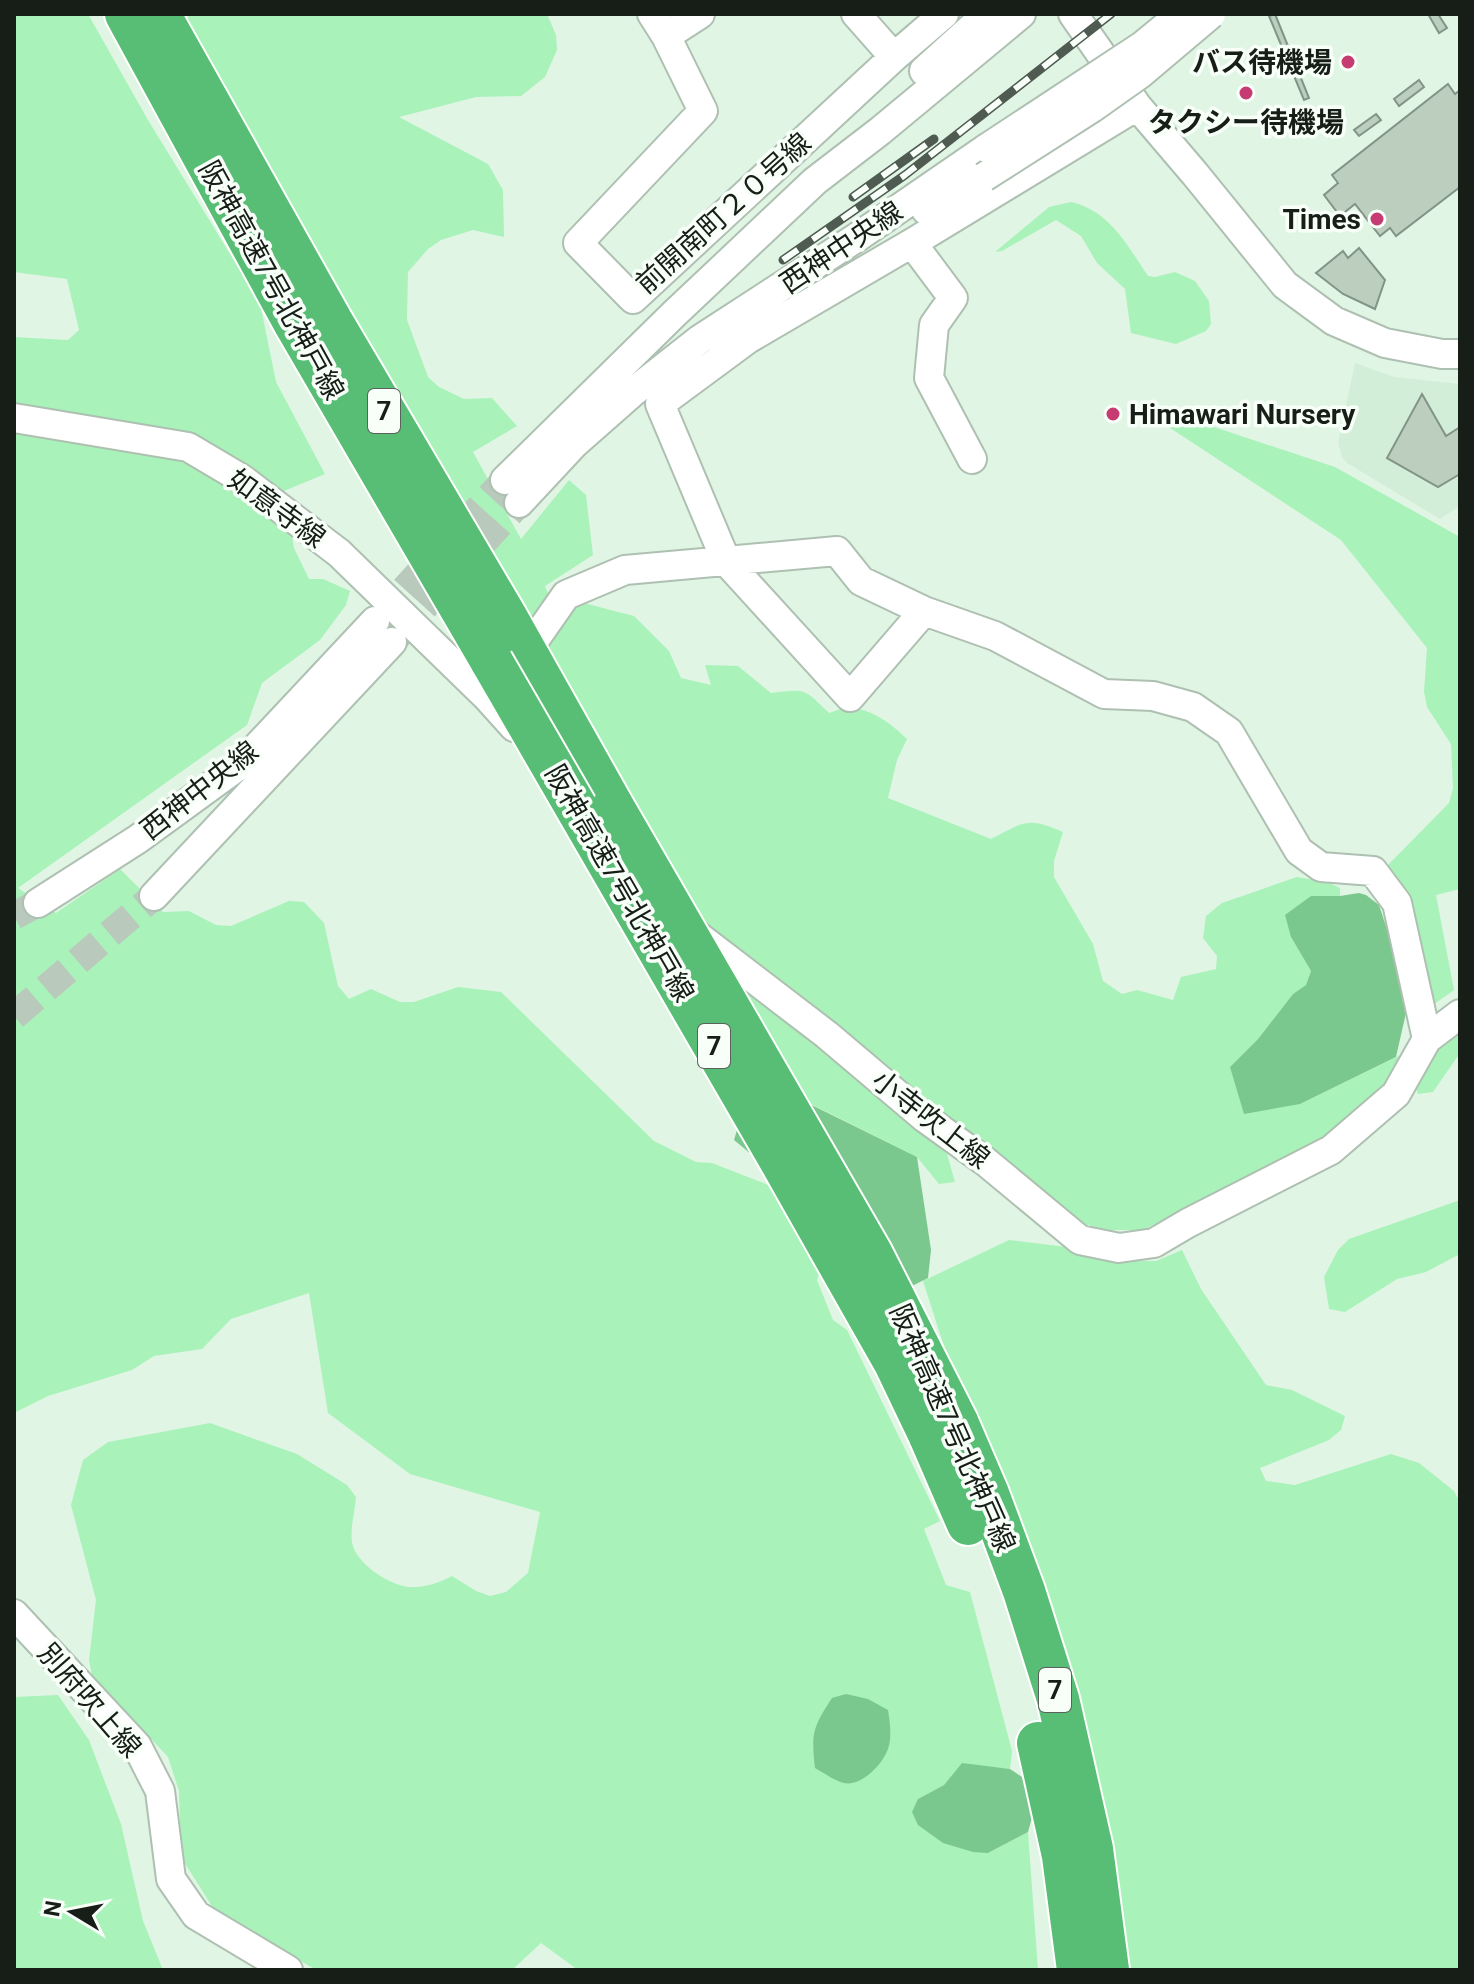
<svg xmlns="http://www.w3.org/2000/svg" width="1474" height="1984" font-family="Roboto,'Noto Sans JP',sans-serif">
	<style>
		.built { fill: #d3eed8 }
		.green { fill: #a9f2ba }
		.water { fill: #7bc88e }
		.building { fill: #bccfbf; stroke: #829486; stroke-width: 2 }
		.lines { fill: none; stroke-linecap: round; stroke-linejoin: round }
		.minor-tunnel { stroke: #b9cabc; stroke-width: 28; stroke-dasharray: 28 14; stroke-linecap: butt }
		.minor-casing { stroke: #aec0b1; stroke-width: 32 }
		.highway-casing { stroke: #fff; stroke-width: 46 }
		.minor { stroke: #fff; stroke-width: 28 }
		.highway { stroke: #58bd75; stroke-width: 42 }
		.rail-casing { stroke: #4f5a51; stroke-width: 9 }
		.rail { stroke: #f7fff8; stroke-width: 6; stroke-dasharray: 18; stroke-linecap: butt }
		.minor-bridge-casing { stroke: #aec0b1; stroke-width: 32; stroke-linecap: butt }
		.highway-bridge-casing { stroke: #fff; stroke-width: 46; stroke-linecap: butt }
		.minor-bridge { stroke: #fff; stroke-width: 28 }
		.highway-bridge { stroke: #58bd75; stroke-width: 42 }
		.poi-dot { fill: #c63b72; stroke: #f7fff8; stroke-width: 3 }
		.labels { text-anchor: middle; stroke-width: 7; stroke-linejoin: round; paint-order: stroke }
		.shield { fill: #f7fff8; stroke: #5a625b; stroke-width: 2 }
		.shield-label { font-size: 26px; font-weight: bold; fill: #171e18 }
		.poi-label { font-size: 28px; font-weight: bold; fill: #171e18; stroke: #f7fff8; text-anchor: end }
		.street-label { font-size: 28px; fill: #171e18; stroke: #f7fff8 }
	</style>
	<rect width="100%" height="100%" fill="#e1f5e5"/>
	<!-- built -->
	<path class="built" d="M1355,363L1395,377L1460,384V506L1440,519L1347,463L1342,457L1338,443Z"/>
	<!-- green -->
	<path class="green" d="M14,14H88L148,120L260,303L276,382L325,474L284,491L294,548L309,579H323L350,591L346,605L320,640L262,683L247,725L18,888L56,913L120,869L163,912L189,911L216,925L231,926L289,901L304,902L324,923L338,986L349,999L371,989L400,1002H414L458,987L501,992L654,1141L696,1162L712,1163L776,1188L821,1267L817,1280L833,1320L847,1330L940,1521L924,1529L946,1585L970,1592L1012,1751L1010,1769L962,1764L944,1785L918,1799L988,1853L1028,1832L1038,1970H578L541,1943L512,1970H316L213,1908L181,1857L179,1791L168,1757L92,1675L89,1660L96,1600L71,1505L83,1460L108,1442L210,1423L297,1454L347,1485L356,1497C355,1511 350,1528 352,1542C355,1563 389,1585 409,1587C424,1588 439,1583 452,1576L476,1591L490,1596L506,1592L528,1573L540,1512L410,1474L328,1413L309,1293L231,1319L202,1349L154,1356L132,1370L48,1396L14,1413V337L68,340L79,330L67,279L14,272Z
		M190,14H547L556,35L557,50L545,77L521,96L476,97L399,117L488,164L503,190L504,237L473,230L441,240L428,249L408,272L407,320L428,377L439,387L464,399L492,398L517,426L473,452L521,539L569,480L586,495L593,555L545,586L552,603L576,601L634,616L669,651L681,678L711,685L705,665L738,666L771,693C807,689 803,688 829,713C835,711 842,708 848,708C870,707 893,725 907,739L897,760L888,798L991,839C1024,822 1027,816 1063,832L1054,861V877L1093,944L1103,981L1122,994L1137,990L1173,1000L1181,977L1216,969L1217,956L1203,938L1206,916L1222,903L1297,877L1327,882L1340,888V896H1311L1291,937L1311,971L1306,985L1293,994L1258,1039L1230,1067L1300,1104L1407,1052L1382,1093L1332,1132L1143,1230H1110L1077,1223L705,931L184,23Z
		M1071,202C1110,211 1127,245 1148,276L1155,277L1175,272L1195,281L1209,301L1211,324L1206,331L1176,344L1131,333L1125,289L1097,263L1081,236L1056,220L1002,251L995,252L1049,207Z
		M1169,412L1335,467L1460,537V889L1436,895L1454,990L1433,1005L1387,866L1449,803L1453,788L1451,744L1427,707L1424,692L1427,648L1341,540L1164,424Z
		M728,975L904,1109L947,1154L955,1182L939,1184L917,1157L805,1101Z
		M1460,1033V1053L1433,1092L1418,1094L1413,1080L1446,1041Z
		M1460,1200V1254L1426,1272L1397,1279L1345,1312L1329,1309L1324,1277L1338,1250L1349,1239Z
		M1009,1240L1067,1247L1109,1261H1156L1182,1250L1201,1289L1266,1385L1292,1390L1345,1416L1341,1430L1329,1440L1260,1468L1266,1481L1295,1485L1391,1454L1419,1463L1454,1491L1460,1502V1970H1128L1104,1804L1049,1598L950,1365L923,1281Z
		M58,1695L89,1740L121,1824L143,1921L163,1970H14V1697Z"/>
	<!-- water -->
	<path class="water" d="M1359,893L1366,895L1379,905L1401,972L1406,1013L1396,1057L1300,1104L1244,1114L1230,1067L1258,1039L1293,994L1306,985L1311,971L1291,937L1285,915L1311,896H1340Z
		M753,1076L917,1157L931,1250L928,1278L910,1287L837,1304L823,1280L834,1256L791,1187L734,1140Z
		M846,1694L868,1699L888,1710C890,1722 892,1738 888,1749C883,1764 861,1787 844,1783C835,1781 824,1773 815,1768C811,1733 813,1727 832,1698Z
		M962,1763L1010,1769L1022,1777L1033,1814L1028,1832L988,1853L973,1852L943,1843L918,1825L912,1812L918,1799L944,1785Z"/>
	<!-- building -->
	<path class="building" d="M1275,14L1309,98L1304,100L1269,16Z
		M1428,14H1438L1447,28L1439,33Z
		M1419,80L1424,87L1399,106L1394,99Z
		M1448,84L1455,94L1460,90V187L1396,236L1390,228L1380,236L1355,204L1340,216L1324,195L1338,183L1332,175Z
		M1376,114L1381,120L1359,136L1354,130Z
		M1359,248L1385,280L1375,309L1343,294L1316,273L1343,251L1348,258Z
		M1422,394L1446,436L1460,427V474L1438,487L1387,458Z"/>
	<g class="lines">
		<!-- minor-tunnel -->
		<path class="minor-tunnel" d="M376,620L505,480
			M396,638L519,503
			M14,916L38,903
			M14,1016L154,896"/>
		<defs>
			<path id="minor" d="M652,14L666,36L703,111L578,243L633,299L894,57L944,14
				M856,14L894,57
				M1073,14L1137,106L1195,174L1285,285L1334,321L1385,343L1442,354H1460
				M666,36L700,14
				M924,71L987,14
				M926,210L984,177
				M912,243L953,298L934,325L929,378L972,459
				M14,418L188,447L242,479L339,553L487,697L514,727
				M505,480L674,314L815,181L880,131L1021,14
				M519,503L574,444L633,392L699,340L859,236L987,148
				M924,611L850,697L726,561L660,404L748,339L912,243L1137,106
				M536,638L566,595L625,570L837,551L861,581L924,611L995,636L1104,694L1153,696L1193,707L1229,732L1299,851L1321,867L1373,871L1397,903L1427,1039
				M154,896L392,642
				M38,903L138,839L241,764L375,621
				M694,933L827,1035L925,1118L986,1162L1080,1240L1119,1248L1154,1243L1188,1223L1331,1150L1396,1094L1427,1039L1460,1014
				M14,1614L137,1746L160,1791L171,1879L196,1915L288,1970"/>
			<path id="highway" d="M126,14L295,324L492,662
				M159,14L332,322L506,617L613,807
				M957,1422L988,1494L1024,1591L1058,1699L1092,1849L1108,1970
				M929,1434L968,1524
				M1038,1743L1063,1856L1078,1970"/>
		</defs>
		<!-- minor casing -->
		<use href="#minor" class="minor-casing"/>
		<!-- highway casing -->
		<use href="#highway" class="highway-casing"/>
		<!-- minor -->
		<use href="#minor" class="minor"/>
		<!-- highway -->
		<use href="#highway" class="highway"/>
		<defs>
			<path id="rail" d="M853,197L934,139
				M783,260L905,175L1111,14"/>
		</defs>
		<!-- rail casing -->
		<use href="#rail" class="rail-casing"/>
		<!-- rail -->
		<use href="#rail" class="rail"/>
		<defs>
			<path id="minor-bridge" d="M987,148L1142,46L1181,14
				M984,177L1092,108L1140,74L1211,14"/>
			<path id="highway-bridge" d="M492,662L779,1158L895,1363L929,1434
				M613,807L871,1253L957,1422"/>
		</defs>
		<!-- minor-bridge casing -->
		<use href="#minor-bridge" class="minor-bridge-casing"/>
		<!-- highway-bridge casing -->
		<use href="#highway-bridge" class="highway-bridge-casing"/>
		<!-- minor-bridge -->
		<use href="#minor-bridge" class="minor-bridge"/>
		<!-- highway-bridge -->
		<use href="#highway-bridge" class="highway-bridge"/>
	</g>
	<!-- markers -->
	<g class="poi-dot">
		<circle cx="1348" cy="62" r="8"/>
		<circle cx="1246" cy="93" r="8"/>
		<circle cx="1377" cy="219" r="8"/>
		<circle cx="1113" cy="414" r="8"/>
	</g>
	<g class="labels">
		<!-- shield labels -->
		<g class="shield">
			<rect x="368" y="389" width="32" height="44" rx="6"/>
			<rect x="698" y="1024" width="32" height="44" rx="6"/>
			<rect x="1039" y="1668" width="32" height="44" rx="6"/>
		</g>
		<g class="shield-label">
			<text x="384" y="420">7</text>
			<text x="714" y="1055">7</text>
			<text x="1055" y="1699">7</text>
		</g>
		<!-- poi labels -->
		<g class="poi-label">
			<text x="1332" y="72">バス待機場</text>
			<text x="1246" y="132" text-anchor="middle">タクシー待機場</text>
			<text x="1361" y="229">Times</text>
			<text x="1129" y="424" text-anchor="start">Himawari Nursery</text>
		</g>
		<!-- street labels -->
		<g class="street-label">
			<text transform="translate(723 213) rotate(-42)" y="10">前開南町２０号線</text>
			<text transform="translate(841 247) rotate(-34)" y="10">西神中央線</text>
			<text transform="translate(272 280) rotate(61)" y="10">阪神高速7号北神戸線</text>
			<text transform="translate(277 508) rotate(36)" y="10">如意寺線</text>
			<text transform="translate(199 790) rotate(-38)" y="10">西神中央線</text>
			<text transform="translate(620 883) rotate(60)" y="10">阪神高速7号北神戸線</text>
			<text transform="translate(931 1119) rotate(38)" y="10">小寺吹上線</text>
			<text transform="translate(953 1428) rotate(66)" y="10">阪神高速7号北神戸線</text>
			<text transform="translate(90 1700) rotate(49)" y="10">別府吹上線</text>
		</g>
	</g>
	<!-- border -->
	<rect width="1474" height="1984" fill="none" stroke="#171e18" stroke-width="32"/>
	<!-- north arrow -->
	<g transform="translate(72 1912) rotate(280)" stroke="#f7fff8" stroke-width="6" paint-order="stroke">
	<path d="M0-6L14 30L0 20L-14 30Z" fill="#171e18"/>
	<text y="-12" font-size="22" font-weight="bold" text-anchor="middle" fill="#171e18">N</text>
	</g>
</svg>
